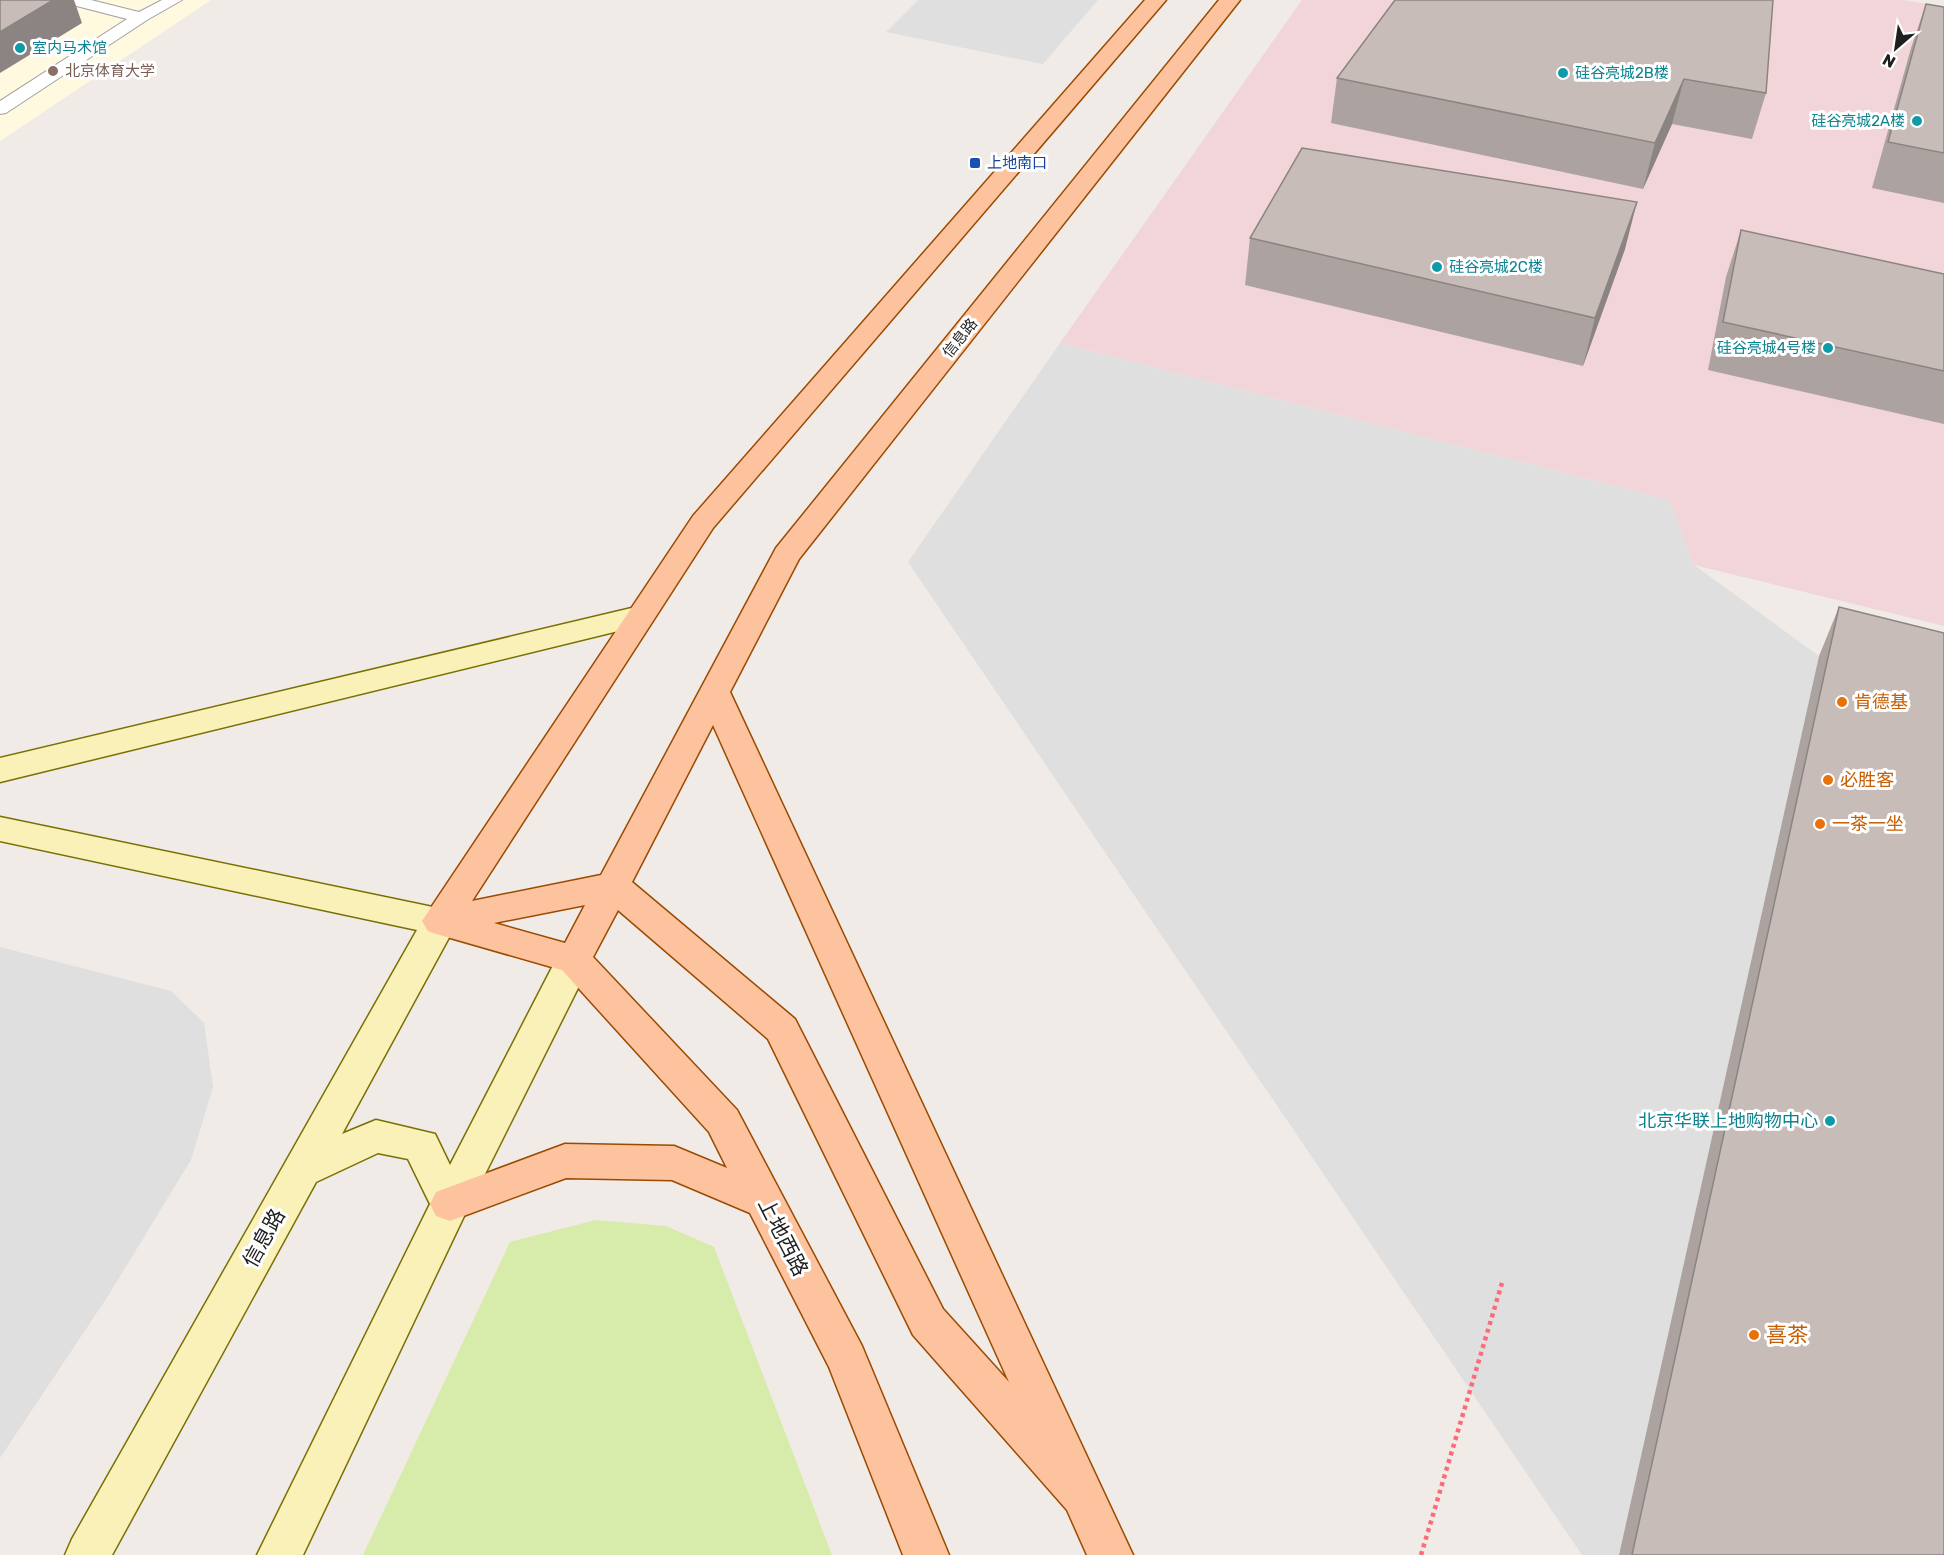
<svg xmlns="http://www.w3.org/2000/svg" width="1944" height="1555" font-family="Rubik,'Noto Sans SC',sans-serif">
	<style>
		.commercial { fill: #f1d5d9 }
		.education { fill: #fff9e0 }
		.grass { fill: #d7ebab }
		.parking { fill: #dfdfdf }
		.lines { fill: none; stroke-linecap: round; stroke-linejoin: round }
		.lane-casing { stroke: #a0a0a0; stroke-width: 2 }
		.secondary-casing { stroke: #797003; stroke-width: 3 }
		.primary-casing { stroke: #9b4a00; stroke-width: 3 }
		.path { stroke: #fc6b78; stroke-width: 4.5; stroke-dasharray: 4 4; stroke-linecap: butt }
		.lane { fill: #fff; fill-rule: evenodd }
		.secondary { fill: #faf1b9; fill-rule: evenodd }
		.primary { fill: #fdc29e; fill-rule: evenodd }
		.wall { fill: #aca29f }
		.shaded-wall { fill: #8c8482 }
		.building { fill: #c8bcb9; stroke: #8c8482; stroke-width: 1.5 }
		.culture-dot { fill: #0f9aa8; stroke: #fff; stroke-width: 2 }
		.education-dot { fill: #8d6e63; stroke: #fff; stroke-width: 2 }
		.transit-dot { fill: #1a4fb4; stroke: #fff; stroke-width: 2 }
		.food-dot { fill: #e8710a; stroke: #fff; stroke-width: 2 }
		.labels { text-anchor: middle; stroke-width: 6; stroke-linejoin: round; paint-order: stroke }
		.far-culture-label { font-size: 15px; fill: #0d838f; stroke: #fff; text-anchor: start }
		.far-education-label { font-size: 15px; fill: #785e54; stroke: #fff; text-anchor: start }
		.far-transit-label { font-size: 15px; fill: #164399; stroke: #fff; text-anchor: start }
		.far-street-label { font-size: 15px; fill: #1f1f1f; stroke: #fff }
		.food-label { font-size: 18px; fill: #c56008; stroke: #fff; text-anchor: start }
		.culture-label { font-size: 18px; fill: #0d838f; stroke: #fff; text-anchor: end }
		.near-street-label { font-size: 21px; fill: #1f1f1f; stroke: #fff }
		.near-food-label { font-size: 21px; fill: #c56008; stroke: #fff; text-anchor: start }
	</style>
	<rect width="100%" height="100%" fill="#f0ebe6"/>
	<!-- commercial -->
	<path class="commercial" d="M1302,0H1903L1944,7V626L1694,565L1669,500L1060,343Z"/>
	<!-- education -->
	<path class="education" d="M0,0H211L0,141Z"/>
	<!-- grass -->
	<path class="grass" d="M596,1220L666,1226L714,1247L832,1555H363L510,1242Z"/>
	<!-- parking -->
	<path class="parking" d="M918,0H1098L1043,64L886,32Z
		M1060,343L1669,500L1694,565L1819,656L1619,1555H1582L908,562Z
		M0,947L171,991L204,1023L213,1087L191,1160L108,1296L0,1458Z"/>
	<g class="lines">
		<defs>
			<path id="lane" d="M63,0H91L139,12L162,0H182L147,20L6,113L0,114V101L127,19L65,3Z"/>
			<path id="secondary" d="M640,606L651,609L655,616L651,623L0,782V758Z
				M0,817L452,911L458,921L342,1134L376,1120L435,1134L450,1165L561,950L574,946L587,950L592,960L465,1214L303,1555H257L430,1204L408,1159L378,1153L316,1182L112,1555H65L72,1539L417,930L0,841Z"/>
			<path id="primary" d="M1145,0H1166L713,528L472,901L601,875L776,548L1219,0H1240L799,559L730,692L1133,1555H1087L1067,1510L913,1335L768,1039L618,910L593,957L737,1110L862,1346L949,1555H903L829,1367L750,1213L672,1180L566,1178L450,1221L436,1216L430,1204L436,1192L565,1144L674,1146L727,1168L709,1132L562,970L433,933L428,931L422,921L693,516ZM713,725L1009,1382L943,1309L795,1019L632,882ZM585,905L565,943L494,923Z"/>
		</defs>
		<!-- lane casing -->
		<use href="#lane" class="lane-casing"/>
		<!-- secondary casing -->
		<use href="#secondary" class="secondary-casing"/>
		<!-- primary casing -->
		<use href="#primary" class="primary-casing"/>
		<!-- path -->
		<path class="path" d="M1421,1555L1502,1283"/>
		<!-- lane -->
		<use href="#lane" class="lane"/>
		<!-- secondary -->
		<use href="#secondary" class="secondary"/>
		<!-- primary -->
		<use href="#primary" class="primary"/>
	</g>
	<!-- wall -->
	<path class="wall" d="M1395,0L1766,93L1752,139L1672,124L1643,189L1331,123L1337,78Z
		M1926,4L1944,7V203L1872,188L1911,48Z
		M1741,230L1944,274V424L1708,370L1726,277Z
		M1250,238L1625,249L1583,366L1245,285Z
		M1839,607L1944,1555H1619L1819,656Z"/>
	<!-- shaded-wall -->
	<path class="shaded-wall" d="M53,0H74L82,23L0,73V32Z
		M1684,79L1672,124L1643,189L1655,143Z
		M1637,202L1625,249L1583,366L1595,318Z"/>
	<!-- building -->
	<path class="building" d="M0,0H53L0,32Z
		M1395,0H1773L1766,93L1684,79L1655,143L1337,78Z
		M1926,4L1944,7V153L1888,142Z
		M1302,148L1637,202L1595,318L1250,238Z
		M1741,230L1944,274V371L1723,322Z
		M1839,607L1944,633V1555H1632Z"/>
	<!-- markers -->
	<g class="culture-dot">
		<circle cx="20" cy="48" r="6"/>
		<circle cx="1563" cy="73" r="6"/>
		<circle cx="1917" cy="121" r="6"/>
		<circle cx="1437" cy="267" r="6"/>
		<circle cx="1828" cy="348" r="6"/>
		<circle cx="1830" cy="1121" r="6"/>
	</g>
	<circle class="education-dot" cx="53" cy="71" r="6"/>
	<rect class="transit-dot" x="969" y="157" width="12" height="12" rx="3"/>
	<g class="food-dot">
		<circle cx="1842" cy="702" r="6"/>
		<circle cx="1828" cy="780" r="6"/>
		<circle cx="1820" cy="824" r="6"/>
		<circle cx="1754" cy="1335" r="6"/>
	</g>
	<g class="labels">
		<!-- far-culture labels -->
		<g class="far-culture-label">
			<text x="32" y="53">室内马术馆</text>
			<text x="1575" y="78">硅谷亮城2B楼</text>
			<text x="1905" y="126" text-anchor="end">硅谷亮城2A楼</text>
			<text x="1449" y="272">硅谷亮城2C楼</text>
			<text x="1816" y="353" text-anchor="end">硅谷亮城4号楼</text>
		</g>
		<!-- far-education labels -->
		<g class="far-education-label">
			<text x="65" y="76">北京体育大学</text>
		</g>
		<!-- far-transit labels -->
		<g class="far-transit-label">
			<text x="987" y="168">上地南口</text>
		</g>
		<!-- far-street labels -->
		<g class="far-street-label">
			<text transform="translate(960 338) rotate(-51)" y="5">信息路</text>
		</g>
		<!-- food labels -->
		<g class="food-label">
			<text x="1854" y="708">肯德基</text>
			<text x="1840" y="786">必胜客</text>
			<text x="1832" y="830">一茶一坐</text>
		</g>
		<!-- culture labels -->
		<g class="culture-label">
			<text x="1818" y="1127">北京华联上地购物中心</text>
		</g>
		<!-- near-street labels -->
		<g class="near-street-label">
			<text transform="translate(783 1237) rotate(63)" y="7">上地西路</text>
			<text transform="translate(264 1238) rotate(-61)" y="7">信息路</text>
		</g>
		<!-- near-food labels -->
		<g class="near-food-label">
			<text x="1766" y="1342">喜茶</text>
		</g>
	</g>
	<!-- north arrow -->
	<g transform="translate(1896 48) rotate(209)" stroke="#ffffff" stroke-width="4.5" paint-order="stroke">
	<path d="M0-4.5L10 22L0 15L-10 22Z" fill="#1f1f1f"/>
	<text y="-9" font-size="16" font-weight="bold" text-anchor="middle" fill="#1f1f1f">N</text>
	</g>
</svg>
